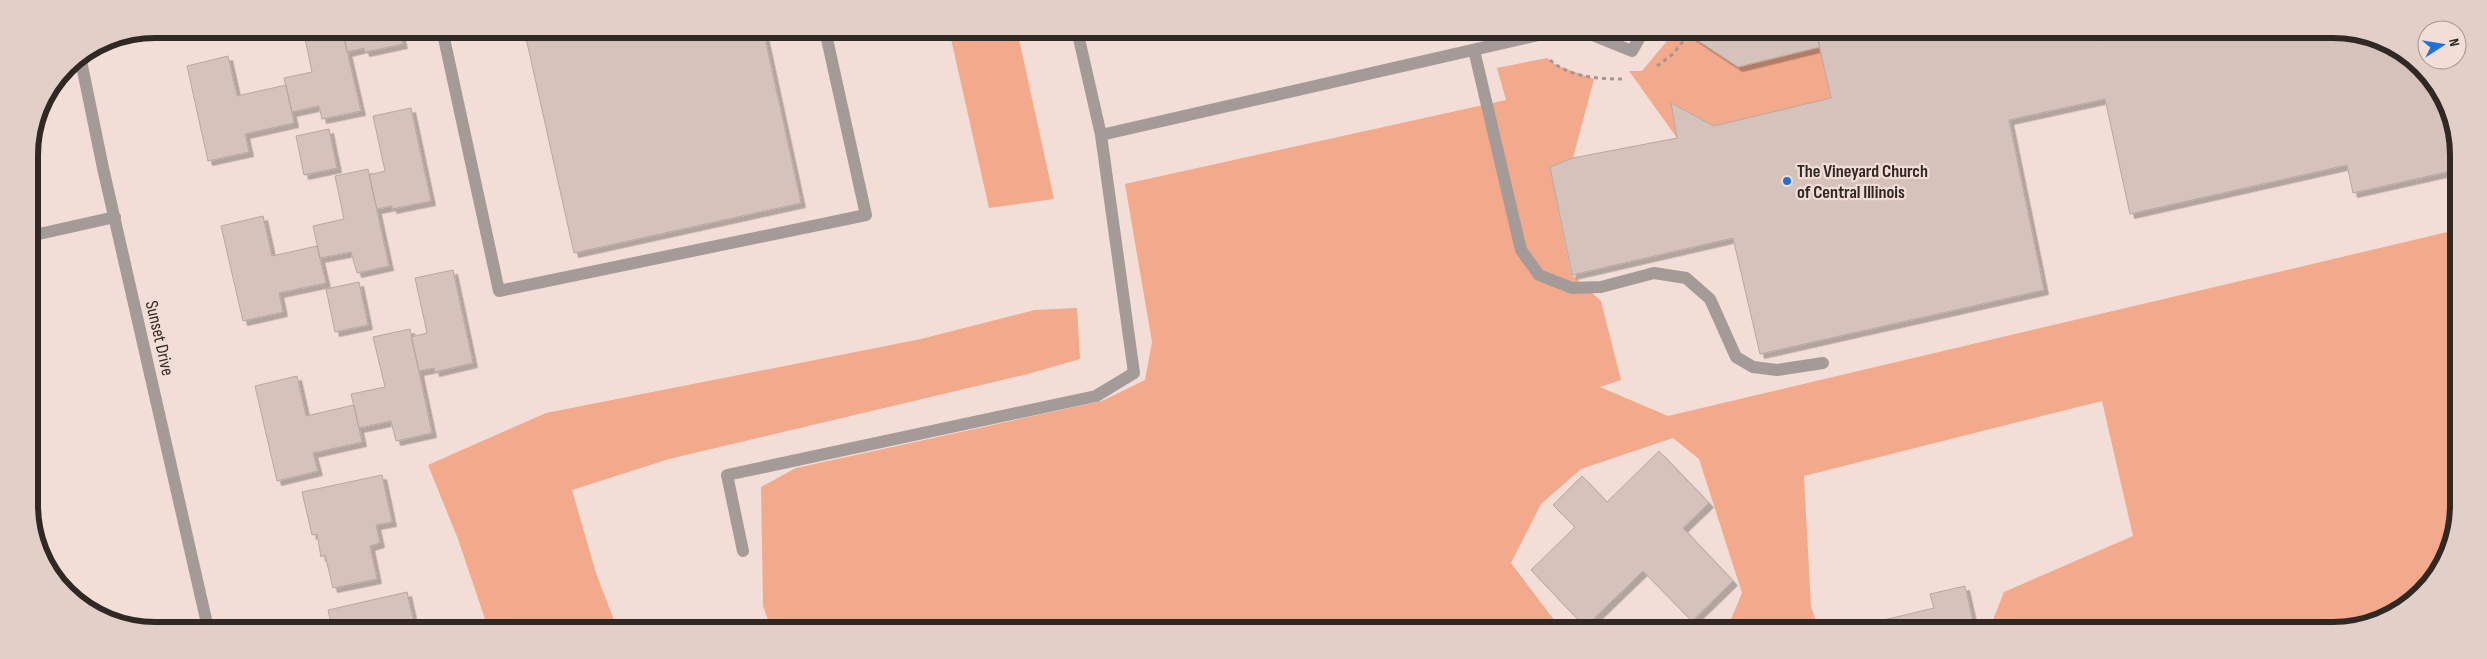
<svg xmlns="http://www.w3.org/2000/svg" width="2487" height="659" font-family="'Sofia Sans Condensed',sans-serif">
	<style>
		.green { fill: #f3a98b }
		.building { fill: #d5c2ba; stroke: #b9a79f; filter: url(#shadow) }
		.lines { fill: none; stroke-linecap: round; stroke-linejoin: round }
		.path { stroke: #a5958f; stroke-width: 3; stroke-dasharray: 4 4; stroke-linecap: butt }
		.minor { stroke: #a49b98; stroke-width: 12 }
		.poi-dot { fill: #1f72dc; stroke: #f2ded6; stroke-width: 2 }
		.labels { text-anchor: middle; stroke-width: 4.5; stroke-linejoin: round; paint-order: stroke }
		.poi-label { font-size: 18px; font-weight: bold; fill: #302825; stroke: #f2ded6; text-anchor: start }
		.street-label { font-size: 18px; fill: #302825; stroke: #f2ded6 }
		.rim { fill: none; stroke: #302825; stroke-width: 6 }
	</style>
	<defs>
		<filter id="shadow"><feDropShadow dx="4.5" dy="4.5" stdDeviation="0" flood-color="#0004"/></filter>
	</defs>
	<rect width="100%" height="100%" fill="#f2ded6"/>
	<!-- green -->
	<path class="green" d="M949,30H1017L1054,199L989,208Z
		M1676,30L1816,31L1831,98L1714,126L1671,103L1677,138L1629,71H1642Z
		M1547,58L1556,65L1594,79L1573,158L1550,167L1571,274L1601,301L1621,380L1600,387L1668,416L2456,230V529L2441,568L2415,599L2380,621L2341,630H1989L2004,592L2133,536L2102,401L1804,476L1811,607L1819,629H1727L1742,593L1699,459L1673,438L1581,469L1541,504L1511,563L1561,629L771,628L763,606L761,487L796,468L1102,401L1145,380L1152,342L1125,184L1506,100L1497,68Z
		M1077,308L1080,359L1028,374L669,459L572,490L596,573L617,628H486L485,619L458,539L428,465L546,413L921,339L1035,310Z"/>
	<!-- building -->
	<path class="building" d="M303,29H342L361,111L322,119L319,106L292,112L284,78L312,72Z
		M342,29H399L403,44L365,52L364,48L347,52Z
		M524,29H763L801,203L574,253Z
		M1682,30L1816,31L1820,47L1738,67Z
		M1816,31H2095L2097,41L2140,31H2357L2422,66L2456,130V170L2353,193L2347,165L2130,214L2105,99L2009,120L2044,290L1760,354L1733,238L1572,275L1550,167L1573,158L1677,138L1671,103L1714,126L1831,98Z
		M228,56L237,96L286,85L294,123L245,134L249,152L208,161L187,66Z
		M411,108L431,201L392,209V206L377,209L369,175L385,171L373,116Z
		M329,129L337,168L304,175L296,136Z
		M368,169L389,266L357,273L351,252L320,258L313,226L344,219L335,176Z
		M263,216L272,256L317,246L326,283L279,293L283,312L243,321L221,226Z
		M453,270L473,363L435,372L434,368L419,371L411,337L427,333L415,278Z
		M359,282L368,325L335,332L326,289Z
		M410,329L432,433L396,441L391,421L359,428L351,394L385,387L373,337Z
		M297,376L306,416L354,405L362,442L313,453L318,471L277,481L255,386Z
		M1659,451L1709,503L1683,528L1733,581L1692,621L1643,571L1585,627L1531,570L1575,527L1553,505L1582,476L1607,502Z
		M382,475L392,522L376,525L380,543L370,546L377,579L333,588L325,555L321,557L317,534L312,535L302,492Z
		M1965,586L1975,630L1846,629L1934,608L1930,594Z
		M407,592L415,628H332L328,610Z"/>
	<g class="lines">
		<!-- path -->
		<path class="path" d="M1550,60C1569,77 1598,79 1622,79
			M1657,66L1673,54L1692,30"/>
		<!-- minor -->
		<path class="minor" d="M442,29L499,291L866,215L825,30
			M1077,30L1101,135L1560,30
			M1580,30L1632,51L1644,30
			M1474,50L1521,250L1539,275L1572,288L1601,287L1654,273L1686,278L1710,299L1736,357L1753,367L1777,370L1823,363
			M80,56L103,168L208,628
			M30,236L115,217
			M743,551L727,475L1096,396L1134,373L1101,135"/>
	</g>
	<!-- markers -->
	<circle class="poi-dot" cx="1787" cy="181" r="5"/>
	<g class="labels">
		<!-- poi labels -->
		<g class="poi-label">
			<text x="1797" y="177">The Vineyard Church<tspan x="1797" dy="21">of Central Illinois</tspan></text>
		</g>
		<!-- street labels -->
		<g class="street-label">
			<text transform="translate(160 338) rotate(77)" y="6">Sunset Drive</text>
		</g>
	</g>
	<!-- crop -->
	<path d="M0 0H2487V659H0ZM155 38H2333A117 117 0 0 1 2450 155V505A117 117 0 0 1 2333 622H155A117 117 0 0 1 38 505V155A117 117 0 0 1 155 38Z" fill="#e2cfc8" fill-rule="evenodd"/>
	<path class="rim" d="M155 38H2333A117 117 0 0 1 2450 155V505A117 117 0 0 1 2333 622H155A117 117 0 0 1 38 505V155A117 117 0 0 1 155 38Z"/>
	<!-- north arrow -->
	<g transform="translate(2442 45) rotate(78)"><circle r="24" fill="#f2ded6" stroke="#a4958f"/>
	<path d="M0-4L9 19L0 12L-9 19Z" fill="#1f72dc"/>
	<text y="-8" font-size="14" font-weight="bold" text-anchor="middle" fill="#302825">N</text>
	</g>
</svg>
